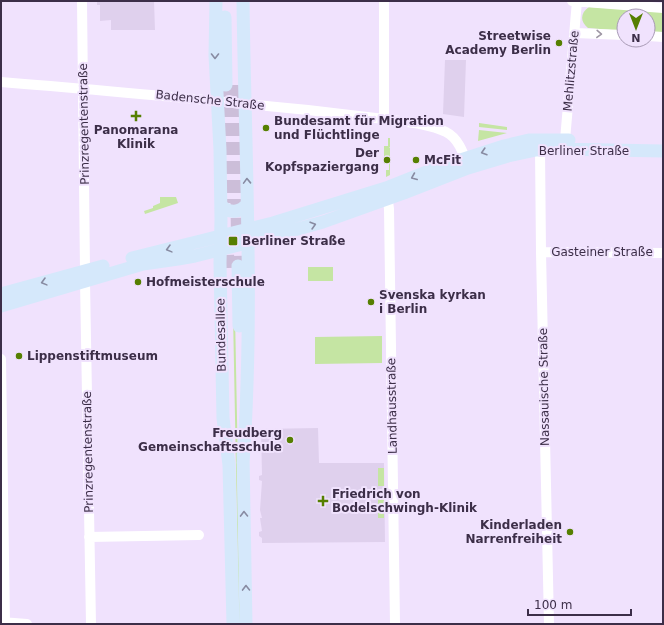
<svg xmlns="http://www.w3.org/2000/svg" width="664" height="625" font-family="'DejaVu Sans',sans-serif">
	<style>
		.built { fill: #dfd0ed }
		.green { fill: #c5e5a3 }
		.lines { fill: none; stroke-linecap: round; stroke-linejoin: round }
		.major-tunnel { stroke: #ccbed9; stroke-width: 13; stroke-dasharray: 13 6; stroke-linecap: butt }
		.minor { stroke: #fff; stroke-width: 10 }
		.major { stroke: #d5e8fb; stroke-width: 13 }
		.oneway { stroke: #9e96a4 }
		.oneway2 { stroke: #888ba2 }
		.poi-dot { fill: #567f01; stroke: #f0e2fd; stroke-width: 1.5 }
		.labels { text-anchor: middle; stroke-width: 4; stroke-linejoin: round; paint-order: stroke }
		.poi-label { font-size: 12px; font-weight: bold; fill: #3c2e48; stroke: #f0e2fd; text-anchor: start }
		.street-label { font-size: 12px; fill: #3c2e48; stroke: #f0e2fd }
	</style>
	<rect width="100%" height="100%" fill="#f0e2fd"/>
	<!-- built -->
	<path class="built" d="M97,1H154L155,30H111V20L100,21V5H97Z
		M445,60H466L464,117L443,114Z
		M318,428L319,463H384L385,542L262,543V538L259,536V532L262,531L260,518H262L260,510L262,481L259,480V476L262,475L261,429Z"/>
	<!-- green -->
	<path class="green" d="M589,7L663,12V33L648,32V16H624V31L588,28C580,22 580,13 589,7Z
		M479,123L507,127V130L479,127Z
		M479,130L507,133L478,141Z
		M388,138H390V147L389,148H390V175L386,177V170H389V164H384V146H388Z
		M160,197H176L178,203L145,214L144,211L153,208V206L160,203Z
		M308,267H333V281H308Z
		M233,314H235L241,624H239Z
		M382,336V363L315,364V337Z
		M378,468H384V486H378Z
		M378,494H384V518H378Z"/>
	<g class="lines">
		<!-- major-tunnel -->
		<path class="major-tunnel" d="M226,85L227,203
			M235,85L238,266
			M227,236L228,268"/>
		<!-- minor -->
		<path class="minor" d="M82,1L85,271
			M572,1L663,8
			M575,33L624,35
			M648,36L663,37
			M1,82C104,90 206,100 308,110C334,113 359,116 384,119C404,122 427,123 446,132C458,138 463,152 467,164
			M384,119V1
			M565,140L577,1
			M540,150L541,252L549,624
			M387,192L389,209L395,624
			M541,252L663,253
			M85,281L91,624
			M1,359L5,624
			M89,537L199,535
			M1,622L27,624"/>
		<!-- major -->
		<path class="major" d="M216,1L215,55L220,150L221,220L220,263L223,418L229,465L233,624
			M243,1C245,155 254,310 243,463
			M225,17L226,85
			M221,205C229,214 240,213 247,204
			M132,258L273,223L386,188L439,167L504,146L529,140H569
			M238,266L239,326
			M1,294L103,266
			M1,306L143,264L178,259L195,256L262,239L323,222L404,193L468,168L508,156L536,150L555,149L663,151
			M243,455L246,624"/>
	</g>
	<!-- one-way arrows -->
	<defs><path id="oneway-chevron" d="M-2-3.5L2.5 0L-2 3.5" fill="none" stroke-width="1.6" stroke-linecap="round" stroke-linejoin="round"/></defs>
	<use class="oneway" href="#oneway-chevron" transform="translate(599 34) rotate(2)"/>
	<g class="oneway2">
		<use href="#oneway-chevron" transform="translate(215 56) rotate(90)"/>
		<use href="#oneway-chevron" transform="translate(484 152) rotate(163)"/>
		<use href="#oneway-chevron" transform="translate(414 177) rotate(157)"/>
		<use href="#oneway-chevron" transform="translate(247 181) rotate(-92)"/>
		<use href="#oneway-chevron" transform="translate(313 225) rotate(-16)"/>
		<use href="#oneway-chevron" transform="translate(169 249) rotate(165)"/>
		<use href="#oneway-chevron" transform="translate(44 282) rotate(165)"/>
		<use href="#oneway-chevron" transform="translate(244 514) rotate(-91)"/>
		<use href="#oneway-chevron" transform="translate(246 588) rotate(-91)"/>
	</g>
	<!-- markers -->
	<g class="poi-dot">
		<circle cx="559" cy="43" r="4"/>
		<path d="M134 110h4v4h4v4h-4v4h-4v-4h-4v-4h4z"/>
		<circle cx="266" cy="128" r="4"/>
		<circle cx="387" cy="160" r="4"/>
		<circle cx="416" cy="160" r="4"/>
		<rect x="228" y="236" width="10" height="10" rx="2"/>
		<circle cx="138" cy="282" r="4"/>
		<circle cx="371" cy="302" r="4"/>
		<circle cx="19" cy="356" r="4"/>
		<circle cx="290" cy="440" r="4"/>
		<path d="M321 495h4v4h4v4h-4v4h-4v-4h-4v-4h4z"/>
		<circle cx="570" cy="532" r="4"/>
	</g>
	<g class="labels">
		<!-- poi labels -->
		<g class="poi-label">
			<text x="551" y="40" text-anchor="end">Streetwise<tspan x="551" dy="14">Academy Berlin</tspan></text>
			<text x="274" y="125">Bundesamt für Migration<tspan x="274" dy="14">und Flüchtlinge</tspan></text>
			<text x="136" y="134" text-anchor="middle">Panomarana<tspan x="136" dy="14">Klinik</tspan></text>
			<text x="379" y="157" text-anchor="end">Der<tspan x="379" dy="14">Kopfspaziergang</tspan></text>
			<text x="424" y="164">McFit</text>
			<text x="242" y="245">Berliner Straße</text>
			<text x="146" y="286">Hofmeisterschule</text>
			<text x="379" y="299">Svenska kyrkan<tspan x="379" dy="14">i Berlin</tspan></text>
			<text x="27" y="360">Lippenstiftmuseum</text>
			<text x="282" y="437" text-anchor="end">Freudberg<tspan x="282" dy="14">Gemeinschaftsschule</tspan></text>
			<text x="332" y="498">Friedrich von<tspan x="332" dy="14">Bodelschwingh-Klinik</tspan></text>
			<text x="562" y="529" text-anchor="end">Kinderladen<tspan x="562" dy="14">Narrenfreiheit</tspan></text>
		</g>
		<!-- street labels -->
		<g class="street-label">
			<text transform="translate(571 71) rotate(-85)" y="4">Mehlitzstraße</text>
			<text transform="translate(210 100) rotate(6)" y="4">Badensche Straße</text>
			<text transform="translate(84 124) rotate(-91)" y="4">Prinzregentenstraße</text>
			<text x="584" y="155">Berliner Straße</text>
			<text x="602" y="256">Gasteiner Straße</text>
			<text transform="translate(221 335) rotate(-91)" y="4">Bundesallee</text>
			<text transform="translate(544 387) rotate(-91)" y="4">Nassauische Straße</text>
			<text transform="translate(392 406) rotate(-91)" y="4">Landhausstraße</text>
			<text transform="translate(88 452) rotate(-91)" y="4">Prinzregentenstraße</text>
		</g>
	</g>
	<!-- border -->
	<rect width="664" height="625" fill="none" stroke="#3c2e48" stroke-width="4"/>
	<!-- north arrow -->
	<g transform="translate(636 28) rotate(180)"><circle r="19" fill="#f0e2fd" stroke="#a89ab5"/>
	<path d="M0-3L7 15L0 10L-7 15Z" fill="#567f01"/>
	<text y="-6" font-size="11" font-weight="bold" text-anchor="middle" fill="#3c2e48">N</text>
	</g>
	<!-- scale -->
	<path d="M528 609v6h103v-6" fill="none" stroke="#3c2e48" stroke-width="2"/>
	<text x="534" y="609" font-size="12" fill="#3c2e48" stroke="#f0e2fd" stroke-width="3" paint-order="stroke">100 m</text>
</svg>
